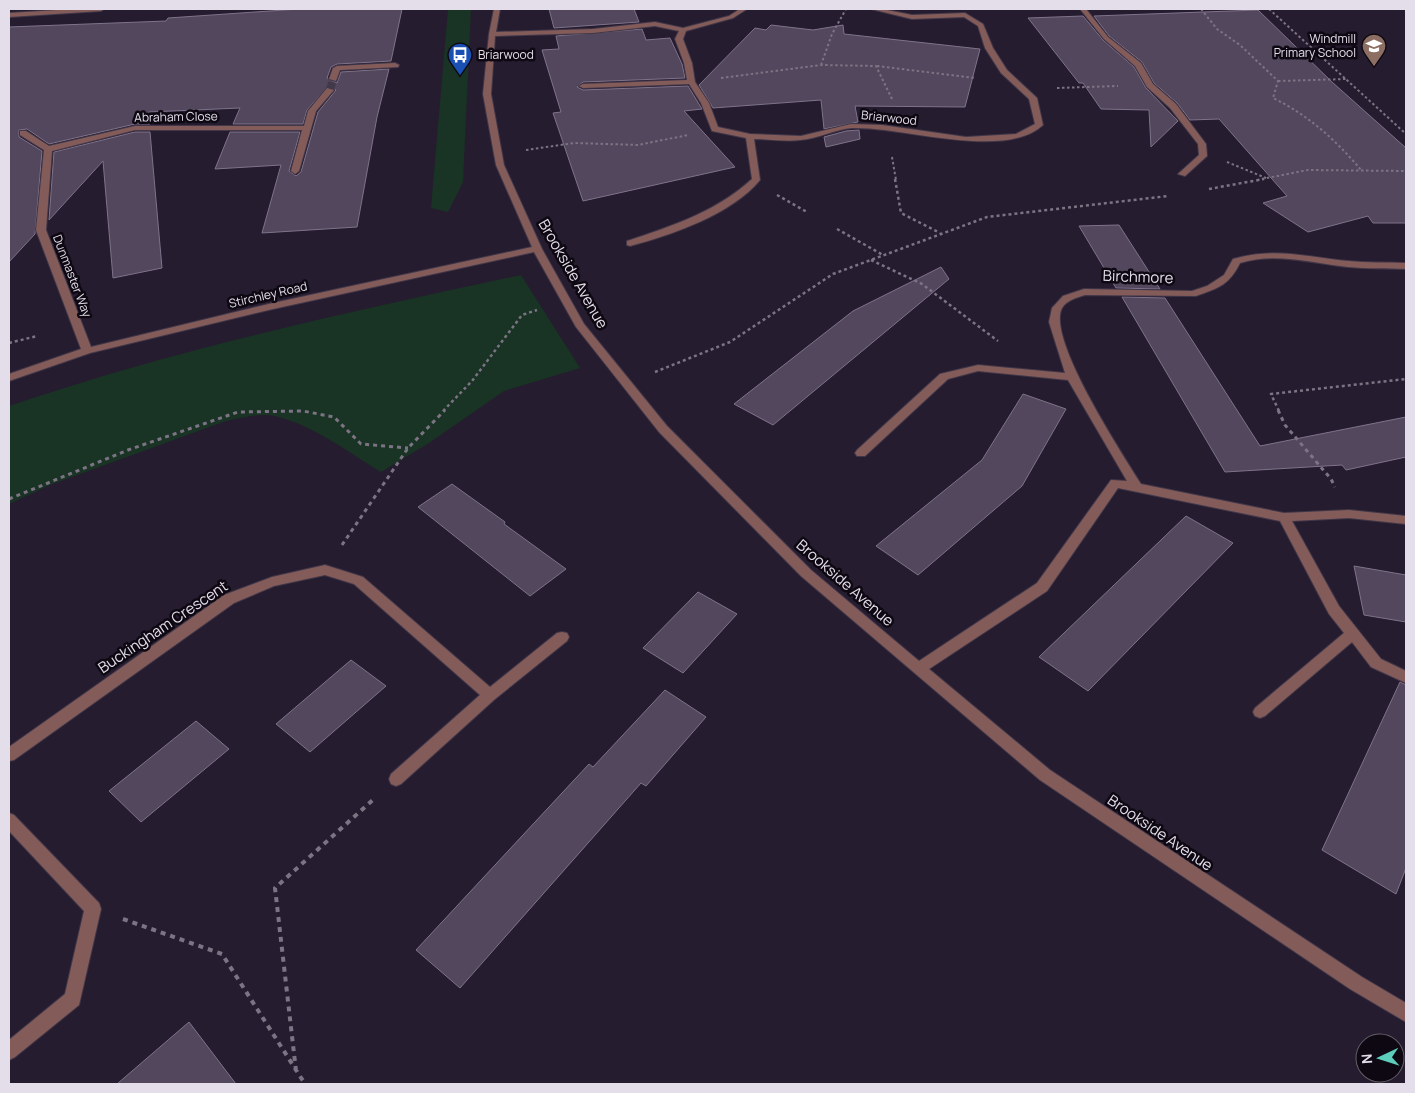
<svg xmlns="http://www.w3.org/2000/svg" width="1415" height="1093" font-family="Manrope,sans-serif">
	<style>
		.green { fill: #193324 }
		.building { fill: #52475d; stroke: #7f738b }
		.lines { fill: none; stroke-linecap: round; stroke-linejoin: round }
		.minor-tunnel { stroke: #42394b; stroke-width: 8; stroke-dasharray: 8 4; stroke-linecap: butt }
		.minor-casing { stroke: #413749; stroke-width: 2 }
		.path-far3 { stroke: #7c7484; stroke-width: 2; stroke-dasharray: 2.5 2.5; stroke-linecap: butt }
		.path-far2 { stroke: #7c7484; stroke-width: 2.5; stroke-dasharray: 3 3; stroke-linecap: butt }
		.path-far1 { stroke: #7c7484; stroke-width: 3; stroke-dasharray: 4 4; stroke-linecap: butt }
		.path { stroke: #7c7484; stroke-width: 4; stroke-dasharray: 5 5; stroke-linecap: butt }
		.minor { fill: #835c5a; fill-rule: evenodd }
		.labels { text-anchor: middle; stroke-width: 5; stroke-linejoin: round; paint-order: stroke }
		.far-poi-label { font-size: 12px; fill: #e4deeb; stroke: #0d0811; text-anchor: end }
		.far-street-label { font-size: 12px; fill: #e4deeb; stroke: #0d0811 }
		.street-label { font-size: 15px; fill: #e4deeb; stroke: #0d0811 }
	</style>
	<rect width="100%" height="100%" fill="#261c2f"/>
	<!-- green -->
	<path class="green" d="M448,9H471L463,182L448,212L431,208Z
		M521,275L580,368L504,391L429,443L381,472C348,452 313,425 275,416C259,413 241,418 226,421L50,485L9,504V406C175,349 349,312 521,275Z"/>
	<!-- building -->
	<path class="building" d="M299,9H402L391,61L337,64L331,67L327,78L337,83L341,72L389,69L377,117L357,227L262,233L281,165L215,169L230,132H300L289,171L296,176L301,172L318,112L336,90L328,86L307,110L303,124H233L240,108L149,112L150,124H135L49,144L27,129L19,130V137L42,151L35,234L9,262V27L166,21L168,18Z
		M549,9H634L639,22L554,28Z
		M1258,10L1332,82L1406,148V223H1373L1368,216L1308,232L1263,203L1287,196L1219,119L1190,120L1177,103L1154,83L1142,62L1109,36L1094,16Z
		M1083,16L1103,40L1134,67L1146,88L1178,121L1151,147L1149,110L1101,109L1083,83H1079L1028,18Z
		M771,25L813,30L843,25L844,34L980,49L965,107L855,106L858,122L824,129L821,100L713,108L699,85L755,28L766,30Z
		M642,29L646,40L670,38L682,64L685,78L583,82L577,87L583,90L688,86L702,109L684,111L735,167L583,201L553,113L561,112L542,50L559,49L556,36Z
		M859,130L860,139L826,147L824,137L846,131Z
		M135,132H150L162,268L113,278L103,161L49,220L54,152Z
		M1119,225L1160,289L1116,288L1079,226Z
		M941,267L949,279L773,425L734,404L853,311Z
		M1122,297L1165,298L1260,446L1406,417V457L1346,470L1342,465L1225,472Z
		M1023,394L1066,409L1022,486L918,575L876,546L982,460Z
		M452,484L505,522L504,524L566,569L530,596L418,507Z
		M1186,516L1233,543L1088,691L1039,657Z
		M1354,566L1406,575V622L1364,615Z
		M698,592L737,614L683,673L643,648Z
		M351,660L386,686L310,752L276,724Z
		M1400,682L1406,685V868L1396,894L1322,850Z
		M665,690L706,717L646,786L641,783L460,988L416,950L589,764L593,767Z
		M196,721L229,749L141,822L109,791Z
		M189,1022L236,1084H117Z"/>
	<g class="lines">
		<!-- minor-tunnel -->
		<path class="minor-tunnel" d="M330,90L333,79"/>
		<defs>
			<path id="minor" d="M74,9H104L101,11L9,17V13Z
				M494,9H500L496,32L593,29L655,22L683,28L729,16L740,9H747L733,18L686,31L683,39L692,63L695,82L709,103L718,127L750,134L801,136L851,124L882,125L966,137L1016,134L1035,124L1029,99L1001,73L985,48L978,26L964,17L912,19L871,9H882L912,15L965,13L983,24L993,48L1007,70L1037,98L1043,125C1004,161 902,126 852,128C835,129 818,139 800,140C785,142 769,139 754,139L760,180C732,214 672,235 630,246L627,245V241C672,226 716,212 752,179L746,138L712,131L701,103L689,84L583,88L579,86L583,84L687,80L684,63L675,39L679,31L655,26L593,33L495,36L491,94L504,165L542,249L584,324L667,426L811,570L919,661L1037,583L1111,480L1127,481L1068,380L978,371L948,379L865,456H857L855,453L857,450L940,374L978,365L1065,373L1049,322L1052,308L1063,296L1084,289L1192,291L1207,286L1224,275L1233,259C1275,247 1306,257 1348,261C1367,263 1387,262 1406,263V269C1387,268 1367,269 1348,267C1311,263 1276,252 1240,263C1229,285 1219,288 1196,296L1085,295C1076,298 1067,300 1062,308C1046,338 1123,455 1141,484L1284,513L1349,510L1406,516V524L1349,518L1292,521L1339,606L1381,659L1406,671V683L1371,667L1352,642L1265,716L1260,718L1255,716L1253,712L1255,708L1344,633L1329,614L1280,521L1118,488L1047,591L929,669L1050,770L1362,977L1406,1003V1022L1350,989L1040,780L801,576L659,432L576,327L534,252L273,309L90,353L9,381V374L81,349L36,230L44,150L20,135V131H26L49,146L135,126H304L308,111L327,88L334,90L316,111L299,171L295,174L291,171L302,130H135L52,151L46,230L91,347L273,303L532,247L496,165L483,94L489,34Z
				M1080,9H1086L1108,37L1141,63L1153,84L1176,104L1206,144L1207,156L1185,176L1178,174L1199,155L1198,144L1170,108L1147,87L1135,66L1104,39Z
				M395,63L399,65L398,67L340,70L336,81L329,79L333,68L337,66Z
				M325,565L363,577L490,687L557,633L562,632L567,633L569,637L567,641L495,699L401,784L396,786L391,784L389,779L391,774L480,695L354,584L325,575L274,586L234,603L14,760L9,761V747L224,595L272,577Z
				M9,813L14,815L99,903L101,909L79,1005L15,1057L9,1060V1040L65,994L84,911L9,831Z"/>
		</defs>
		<!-- minor casing -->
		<use href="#minor" class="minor-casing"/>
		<!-- path-far3 -->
		<path class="path-far3" d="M1201,9L1217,29L1240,45L1278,81L1273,98C1308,115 1336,140 1361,170
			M1269,9L1406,134
			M821,65L832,34L846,9
			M877,66L975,78
			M721,78L821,65L876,66L893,101
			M1278,81L1347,79
			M1057,88L1118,86
			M526,150L574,143L638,145L688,135
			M892,157L896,180
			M1227,162L1266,178
			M1257,180L1308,170L1406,171"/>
		<!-- path-far2 -->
		<path class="path-far2" d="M895,179L901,213L940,233
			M1209,189L1264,179
			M777,195L807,212
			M837,229L883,255
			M871,260L922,284L998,341
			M9,343L37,336
			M655,372L730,342L833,274L987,217L1168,196
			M443,411L472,381L522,315L537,310
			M1279,411L1271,394L1406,379"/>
		<!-- path-far1 -->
		<path class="path-far1" d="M1278,410L1285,425L1331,479L1335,487
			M9,499L128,450L238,412L303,411L334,417L361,444L408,448
			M342,545L408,448L445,410"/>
		<!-- path -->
		<path class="path" d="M123,919L222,954L305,1084
			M296,1071L275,888L375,798"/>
		<!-- minor -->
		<use href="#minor" class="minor"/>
	</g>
	<!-- icons -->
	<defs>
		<symbol id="school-pin" viewBox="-11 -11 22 30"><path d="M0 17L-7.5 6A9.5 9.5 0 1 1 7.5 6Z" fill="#8d6e63" stroke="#0d0811"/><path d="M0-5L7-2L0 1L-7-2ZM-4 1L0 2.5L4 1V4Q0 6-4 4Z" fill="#fff"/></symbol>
		<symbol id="bus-pin" viewBox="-11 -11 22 30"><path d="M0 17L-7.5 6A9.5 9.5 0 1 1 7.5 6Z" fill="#1a4fb4" stroke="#0d0811"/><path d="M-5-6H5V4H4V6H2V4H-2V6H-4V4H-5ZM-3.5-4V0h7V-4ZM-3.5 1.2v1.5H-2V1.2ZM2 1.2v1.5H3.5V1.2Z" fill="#fff"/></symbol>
	</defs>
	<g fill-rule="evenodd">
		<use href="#school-pin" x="1360" y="32" width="28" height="38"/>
		<use href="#bus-pin" x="446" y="41" width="28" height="38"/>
	</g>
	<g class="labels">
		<!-- far-poi labels -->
		<g class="far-poi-label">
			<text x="1356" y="43">Windmill<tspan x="1356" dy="14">Primary School</tspan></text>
			<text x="478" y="59" text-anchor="start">Briarwood</text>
		</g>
		<!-- far-street labels -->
		<g class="far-street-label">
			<text transform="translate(176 117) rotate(-1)" y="4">Abraham Close</text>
			<text transform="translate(889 118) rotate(6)" y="4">Briarwood</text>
			<text transform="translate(72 276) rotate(69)" y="4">Dunmaster Way</text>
			<text transform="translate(268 295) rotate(-13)" y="4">Stirchley Road</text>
		</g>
		<!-- street labels -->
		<g class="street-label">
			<text transform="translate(573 274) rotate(60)" y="5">Brookside Avenue</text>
			<text transform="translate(1138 277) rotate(2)" y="5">Birchmore</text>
			<text transform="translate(845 583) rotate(41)" y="5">Brookside Avenue</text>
			<text transform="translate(163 627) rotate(-34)" y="5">Buckingham Crescent</text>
			<text transform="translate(1160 833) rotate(34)" y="5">Brookside Avenue</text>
		</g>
	</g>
	<!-- border -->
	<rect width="1415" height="1093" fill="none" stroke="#e4deeb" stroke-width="20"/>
	<!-- north arrow -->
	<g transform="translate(1380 1058) rotate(266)"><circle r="24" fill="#0d0811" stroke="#635e68"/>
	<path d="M0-4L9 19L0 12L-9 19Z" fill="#5ccebb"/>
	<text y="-8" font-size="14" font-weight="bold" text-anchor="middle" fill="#e4deeb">N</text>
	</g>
</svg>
